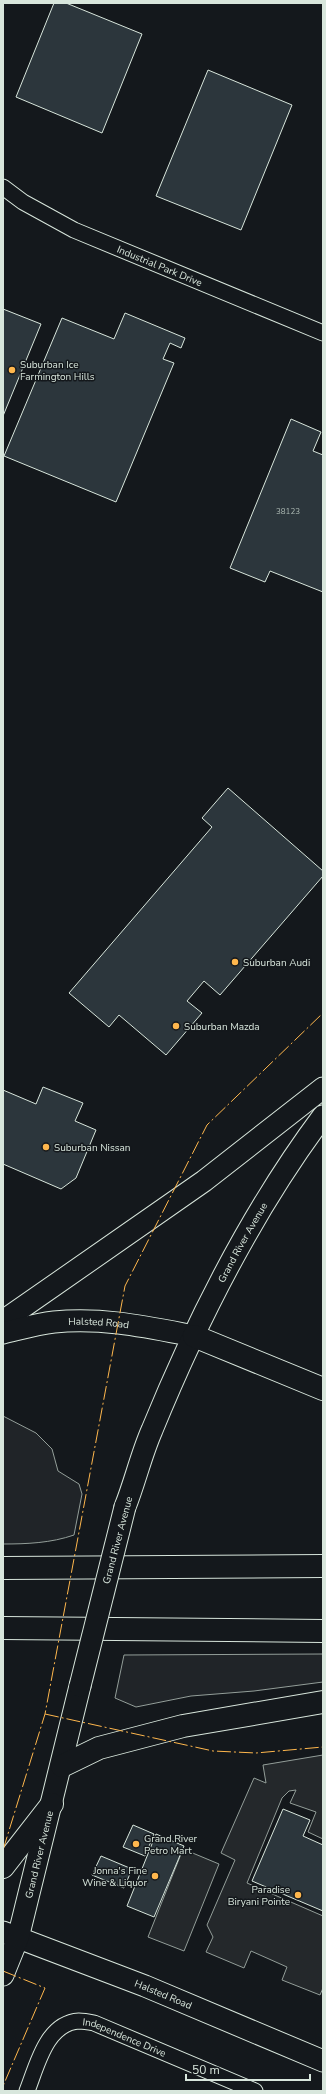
<svg xmlns="http://www.w3.org/2000/svg" width="326" height="2094" font-family="'Nunito Sans',sans-serif">
	<style>
		.green { fill: #202428; stroke: #939e99 }
		.parking { fill: #24282b; stroke: #939e99 }
		.building { fill: #2c363c; stroke: #d8e6dc }
		.lines { fill: none; stroke-linecap: round; stroke-linejoin: round }
		.street-casing { stroke: #d8e6dc; stroke-width: 17 }
		.secondary-casing { stroke: #d8e6dc; stroke-width: 23 }
		.highway-casing { stroke: #d8e6dc; stroke-width: 24 }
		.street { stroke: #14181c; stroke-width: 15 }
		.secondary { stroke: #14181c; stroke-width: 21 }
		.highway { stroke: #14181c; stroke-width: 22 }
		.secondary-bridge-casing { stroke: #d8e6dc; stroke-width: 23; stroke-linecap: butt }
		.secondary-bridge { stroke: #14181c; stroke-width: 21 }
		.power { stroke: #ffb74d; stroke-width: 1; stroke-dasharray: 14 3 2 3; stroke-linecap: butt }
		.poi-dot { fill: #ffb74d; stroke: #14181c; stroke-width: 1.5 }
		.labels { text-anchor: middle; stroke-width: 3; stroke-linejoin: round; paint-order: stroke }
		.number-label { font-size: 8px; fill: #adbab4 }
		.street-label { font-size: 10px; fill: #d8e6dc; stroke: #14181c }
		.poi-label { font-size: 10px; fill: #d8e6dc; stroke: #14181c; text-anchor: start }
	</style>
	<rect width="100%" height="100%" fill="#14181c"/>
	<!-- green -->
	<path class="green" d="M3,1416L36,1433L52,1449L58,1471L79,1484L82,1494L74,1535C51,1543 27,1544 3,1544Z
		M323,1654V1682L254,1691L191,1696L136,1707L115,1698L124,1655Z"/>
	<!-- parking -->
	<path class="parking" d="M323,1755V1839L308,1832L316,1812L290,1803L296,1790L289,1791L282,1798L247,1883L323,1916V1988L320,1995L282,1980L287,1967L251,1951L244,1968L206,1952L213,1937L207,1925L235,1860L221,1853L254,1778L266,1783L263,1765Z
		M183,1849L219,1864L184,1951L148,1937Z"/>
	<!-- building -->
	<path class="building" d="M54,3H66L142,34L102,133L16,97Z
		M208,70L292,105L241,230L156,196Z
		M3,309L41,324L3,416Z
		M125,313L185,338L181,348L170,343L163,359L174,363L116,502L4,456L62,318L114,339Z
		M291,419L321,432L313,451L323,455V592L270,571L265,582L230,568Z
		M228,788L323,871V876L220,995L204,981L187,1001L202,1013L166,1055L119,1015L109,1027L69,993L212,827L202,818Z
		M43,1087L83,1103L75,1121L96,1130L76,1178L61,1189L3,1164V1090L36,1104Z
		M283,1809L310,1820L303,1836L323,1845V1911L252,1881Z
		M133,1825L154,1834L145,1856L123,1847Z
		M156,1834L184,1846L154,1917L127,1906Z
		M101,1856L132,1869L124,1888L92,1875Z"/>
	<g class="lines">
		<defs>
			<g id="street">
				<path id="s1" d="M3,187L23,202L74,230L323,333"/>
				<path id="s2" d="M27,2091C37,2066 46,2023 79,2021C84,2021 89,2022 94,2023L255,2091"/>
			</g>
			<g id="secondary">
				<path d="M3,1321L204,1181L323,1088"/>
				<path id="s3" d="M3,1333C20,1329 37,1324 54,1322C102,1317 147,1327 194,1336"/>
				<path id="s4" d="M125,1507C135,1482 141,1455 152,1430C197,1320 252,1211 323,1116"/>
				<path id="s5" d="M3,1932L145,1986L323,2061"/>
				<path id="s6" d="M3,1975L18,1938L80,1686"/>
			</g>
			<path id="highway" d="M194,1336L323,1389
				M3,1568L323,1566
				M3,1628L323,1631
				M62,1766L99,1748L183,1726L323,1702
				M3,1867L52,1804"/>
		</defs>
		<!-- street casing -->
		<use href="#street" class="street-casing"/>
		<!-- secondary casing -->
		<use href="#secondary" class="secondary-casing"/>
		<!-- highway casing -->
		<use href="#highway" class="highway-casing"/>
		<!-- street -->
		<use href="#street" class="street"/>
		<!-- secondary -->
		<use href="#secondary" class="secondary"/>
		<!-- highway -->
		<use href="#highway" class="highway"/>
		<defs>
			<path id="secondary-bridge" d="M80,1686L125,1507"/>
		</defs>
		<!-- secondary-bridge casing -->
		<use href="#secondary-bridge" class="secondary-bridge-casing"/>
		<!-- secondary-bridge -->
		<use href="#secondary-bridge" class="secondary-bridge"/>
		<!-- power -->
		<path class="power" d="M45,1714L213,1751L256,1753L323,1747
			M3,1850L45,1714L125,1286L207,1125L323,1013
			M3,1971L45,1988L3,2086"/>
	</g>
	<!-- markers -->
	<g class="poi-dot">
		<circle cx="12" cy="370" r="4"/>
		<circle cx="235" cy="962" r="4"/>
		<circle cx="176" cy="1026" r="4"/>
		<circle cx="46" cy="1147" r="4"/>
		<circle cx="136" cy="1844" r="4"/>
		<circle cx="155" cy="1876" r="4"/>
		<circle cx="298" cy="1895" r="4"/>
	</g>
	<g class="labels">
		<!-- number labels -->
		<g class="number-label">
			<text x="288" y="514">38123</text>
		</g>
		<!-- street labels -->
		<g class="street-label">
			<text dy="4" stroke="none"><textPath href="#s1" startOffset="176">Industrial Park Drive</textPath></text>
			<text dy="4" stroke="none"><textPath href="#s4" startOffset="290">Grand River Avenue</textPath></text>
			<text dy="4" stroke="none"><textPath href="#s3" startOffset="97">Halsted Road</textPath></text>
			<text transform="translate(117 1540) rotate(-75)" y="4">Grand River Avenue</text>
			<text dy="4" stroke="none"><textPath href="#s6" startOffset="126">Grand River Avenue</textPath></text>
			<text dy="4" stroke="none"><textPath href="#s5" startOffset="172">Halsted Road</textPath></text>
			<text dy="4" stroke="none"><textPath href="#s2" startOffset="141">Independence Drive</textPath></text>
		</g>
		<!-- poi labels -->
		<g class="poi-label">
			<text x="20" y="368">Suburban Ice<tspan x="20" dy="12">Farmington Hills</tspan></text>
			<text x="243" y="966">Suburban Audi</text>
			<text x="184" y="1030">Suburban Mazda</text>
			<text x="54" y="1151">Suburban Nissan</text>
			<text x="144" y="1842">Grand River<tspan x="144" dy="12">Petro Mart</tspan></text>
			<text x="147" y="1874" text-anchor="end">Jonna's Fine<tspan x="147" dy="12">Wine &amp; Liquor</tspan></text>
			<text x="290" y="1893" text-anchor="end">Paradise<tspan x="290" dy="12">Biryani Pointe</tspan></text>
		</g>
	</g>
	<!-- border -->
	<rect width="326" height="2094" fill="none" stroke="#d8e6dc" stroke-width="8"/>
	<!-- scale -->
	<path d="M186 2074v6h124v-6" fill="none" stroke="#d8e6dc" stroke-width="2"/>
	<text x="192" y="2074" font-size="12" fill="#d8e6dc" stroke="#14181c" stroke-width="3" paint-order="stroke">50 m</text>
</svg>
